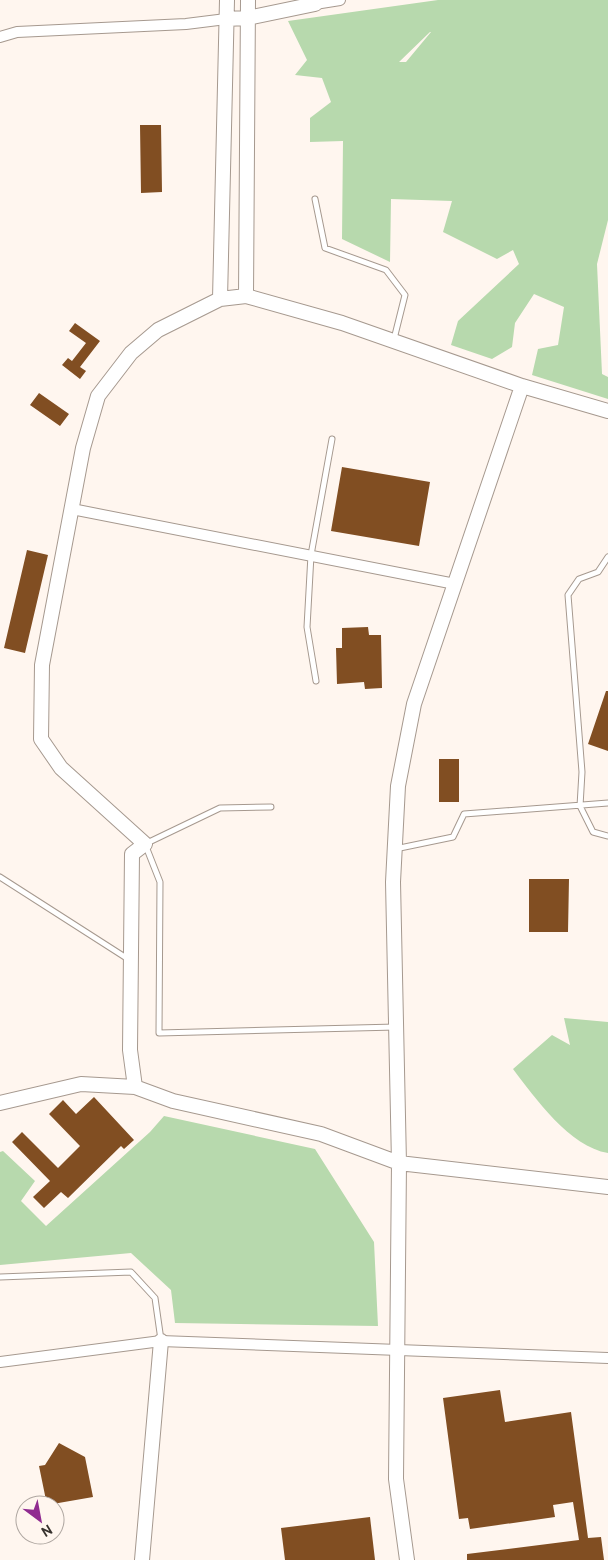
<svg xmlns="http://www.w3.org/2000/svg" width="608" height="1560" font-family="Overpass,sans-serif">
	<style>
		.green { fill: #b7d9ad; fill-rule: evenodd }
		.building { fill: #814e22 }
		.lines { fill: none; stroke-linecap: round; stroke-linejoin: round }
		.service-casing { stroke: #a6998f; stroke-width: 7 }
		.minor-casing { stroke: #a6998f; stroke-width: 12 }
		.tertiary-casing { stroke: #a6998f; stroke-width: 16 }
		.service { stroke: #fff; stroke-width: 5 }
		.minor { stroke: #fff; stroke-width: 10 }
		.tertiary { stroke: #fff; stroke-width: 14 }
	</style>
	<rect width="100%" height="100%" fill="#fff6ef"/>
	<!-- green -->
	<path class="green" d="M438,0H608V220L597,264L602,374L608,377V399L532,375L538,349L558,345L564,307L534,294L515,323L512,347L492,359L451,345L458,321L519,264L513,250L497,259L443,232L452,201L391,199L390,262L342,239L343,141L310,142V118L331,102L322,78L295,75L307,60L288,21ZM431,32L406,62H399L430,32Z
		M564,1018L608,1022V1153C570,1147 535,1098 513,1069L552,1035L570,1045Z
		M164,1116L315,1149L374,1242L378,1326L175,1323L171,1290L131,1253L0,1265V1152L3,1151L35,1181L21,1201L46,1226L150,1132Z"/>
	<!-- building -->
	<path class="building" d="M140,125H161L162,192L141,193Z
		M75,323L100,341L80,367L86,371L80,379L62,365L68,358L72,361L86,343L69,331Z
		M39,393L69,414L60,426L30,405Z
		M342,467L430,482L419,546L331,531Z
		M27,550L48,555L25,653L4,648Z
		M368,627L369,635H381L382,688L365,689L364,682L337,684L336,648H342V628Z
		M606,691H608V751L588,744Z
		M439,759H459V802H439Z
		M529,879H569L568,932H529Z
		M94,1097L134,1140L124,1149L121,1146L68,1198L61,1192L44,1208L33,1197L50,1181L12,1142L22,1132L58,1168L80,1146L49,1114L63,1100L76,1114Z
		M500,1390L505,1422L571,1412L588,1538L601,1537L604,1560H467V1554L579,1540L573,1502L553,1505L555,1517L470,1529L468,1518L459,1519L443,1398Z
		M59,1443L85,1457L93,1497L47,1505L39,1466L45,1465Z
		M370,1517L375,1560H285L281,1528Z"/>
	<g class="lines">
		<defs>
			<path id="service" d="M315,199L325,248L386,270L405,295L394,339
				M608,557L598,572L579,579L568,595L582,772L580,806L593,832L608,836
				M316,681L307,627L311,555L332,439
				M271,807L220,808L145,844L160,882L159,1033L396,1027
				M395,849L453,837L464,814L608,803
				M0,877L128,959
				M0,1277L131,1272L155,1298L161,1340"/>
			<path id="minor" d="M315,4L340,0
				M0,37L17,32L186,24L226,19
				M72,509L455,584
				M0,1362L161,1341L608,1358"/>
			<path id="tertiary" d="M226,19L247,18L315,4V0
				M246,296L248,0
				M220,299L227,0
				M135,1087L130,1050L132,854L145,844L61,768L41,739L42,665L83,448L98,396L131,353L158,330L220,299L246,296L342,323L522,386L608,411
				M0,1103L81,1084L135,1087L173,1101L321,1134L399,1163L608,1187
				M142,1560L161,1341
				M407,1560L396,1479L399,1163L393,882L398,786L414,704L522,386"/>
		</defs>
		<!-- service casing -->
		<use href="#service" class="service-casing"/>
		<!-- minor casing -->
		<use href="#minor" class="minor-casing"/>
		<!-- tertiary casing -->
		<use href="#tertiary" class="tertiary-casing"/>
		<!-- service -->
		<use href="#service" class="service"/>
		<!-- minor -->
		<use href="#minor" class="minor"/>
		<!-- tertiary -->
		<use href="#tertiary" class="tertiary"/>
	</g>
	<!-- north arrow -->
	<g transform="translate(40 1520) rotate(148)"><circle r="24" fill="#fff6ef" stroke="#afa7a1"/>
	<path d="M0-4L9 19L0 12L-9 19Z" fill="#902b90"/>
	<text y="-8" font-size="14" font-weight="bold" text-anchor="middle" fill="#36312d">N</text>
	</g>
</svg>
